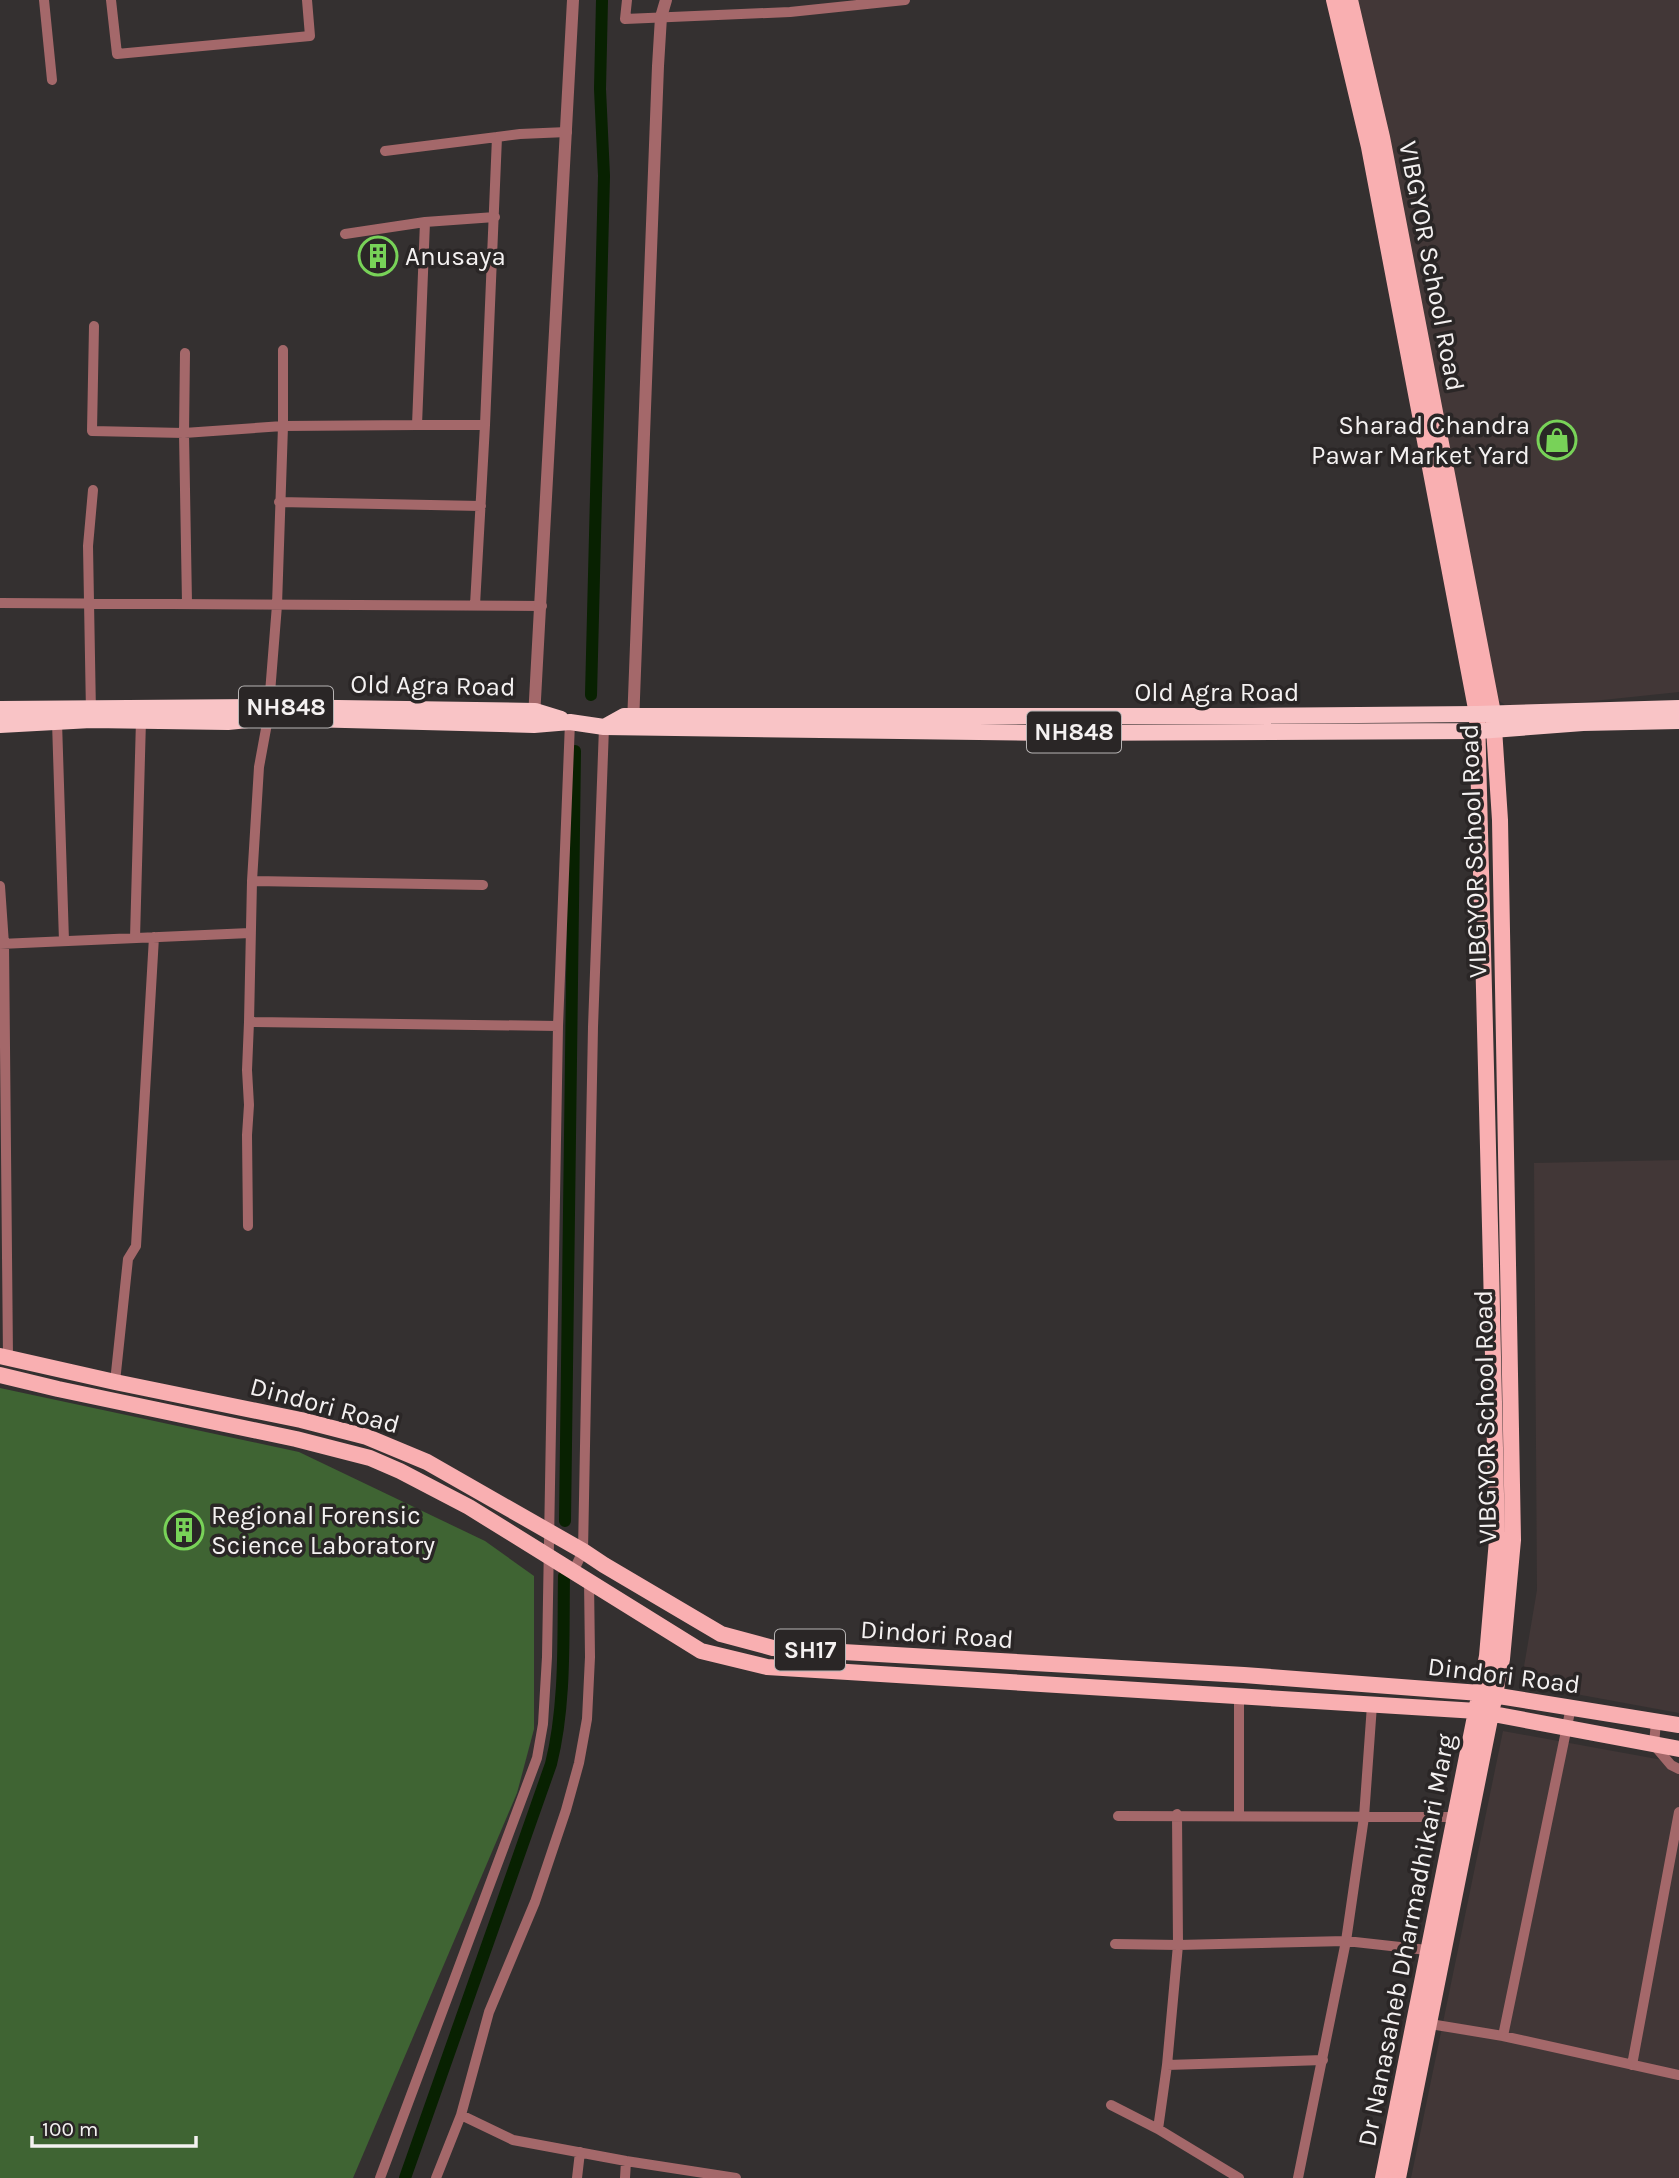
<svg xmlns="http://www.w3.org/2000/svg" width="1679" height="2178" font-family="Karla,sans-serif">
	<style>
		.built { fill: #423737 }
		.green { fill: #3f6433 }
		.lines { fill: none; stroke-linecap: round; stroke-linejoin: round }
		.canal { stroke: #082101; stroke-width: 12 }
		.minor { stroke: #a4686a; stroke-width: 10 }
		.tertiary { stroke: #a4686a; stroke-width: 12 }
		.primary { stroke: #f9afb1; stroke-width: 16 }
		.trunk { stroke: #f9c4c6; stroke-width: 16 }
		.labels { text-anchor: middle; stroke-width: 7; stroke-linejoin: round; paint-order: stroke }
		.shield { fill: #2a2626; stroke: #b7b4b4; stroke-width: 2 }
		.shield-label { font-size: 24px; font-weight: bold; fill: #f4f1f1 }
		.poi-label { font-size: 26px; fill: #f4f1f1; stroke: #2a2626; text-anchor: start }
		.street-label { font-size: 26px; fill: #f4f1f1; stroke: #2a2626 }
	</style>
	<rect width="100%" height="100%" fill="#343030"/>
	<!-- built -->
	<path class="built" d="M1347,0H1679V692L1518,709L1505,705L1494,697Z
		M1679,1160V1713L1521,1684L1537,1590L1534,1163Z
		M1503,1731L1679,1763V2178H1411Z"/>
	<!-- green -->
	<path class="green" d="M0,1388L299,1452L485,1541L534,1576V1729L517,1793L353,2178H0Z"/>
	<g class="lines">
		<!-- canal -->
		<path class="canal" d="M591,695L604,176L600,89L602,0
			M565,1521L575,751
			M405,2178L551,1764C566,1704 563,1637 564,1576"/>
		<!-- minor -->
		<path class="minor" d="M44,0L52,80
			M111,0L117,54L310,36L307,0
			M627,0L625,19L790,12L905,0
			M385,151L497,137
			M425,222L495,217
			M345,234L425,222L417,425L283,426L277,605L268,718L259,767L252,881L249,1022L558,1026
			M94,326L92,431L184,433L185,353
			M417,425H485L497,137L520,134L567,132
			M279,502L481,506
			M0,603L542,606
			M187,603L184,433L283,426V350
			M475,605L485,425
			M91,713L88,546L93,490
			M57,722L64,941
			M252,881L483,885
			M0,886L4,944L8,1358
			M135,938L141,720
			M0,944L250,933
			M248,1226L247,1135L249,1105L247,1070L249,1022
			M115,1382L128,1259L136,1246L154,937
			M573,1572L583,1551L593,1027L604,727
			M589,1581L590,1657L587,1719L579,1763L566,1810L535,1902L489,2012L461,2115L513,2140L626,2161L736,2178
			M1239,1696V1815
			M1656,1721L1654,1745L1671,1765L1679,1769
			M1118,1816L1455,1817
			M1115,1944L1178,1945L1346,1941L1427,1950
			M1424,2023L1503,2036L1679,2075
			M1503,2036L1571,1707
			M1167,2065L1323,2060
			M1632,2065L1679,1812
			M1111,2105L1158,2129L1239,2178
			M1158,2129L1167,2065L1178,1945L1177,1814
			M380,2178L537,1758L543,1724L547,1657L558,1026L570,722
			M436,2178L461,2115
			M577,2178L580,2152
			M625,2178L626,2161
			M1298,2178L1346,1941L1364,1817L1372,1705"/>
		<!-- tertiary -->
		<path class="tertiary" d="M534,718L573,0
			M633,724L658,66L661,17L666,0"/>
		<!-- primary -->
		<path class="primary" d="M1334,0L1369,147L1477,714L1491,1265L1497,1540L1487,1656L1383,2178
			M1350,0L1382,137L1493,713L1500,820L1513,1540L1502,1659L1398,2178
			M0,1356L115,1382L301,1420L367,1437L427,1462L583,1551L604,1565L721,1634L773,1648L1244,1675L1480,1693L1679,1725
			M0,1375L58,1389L296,1439L370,1458L400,1471L469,1507L701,1651L767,1667L1477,1711L1679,1749"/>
		<!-- trunk -->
		<path class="trunk" d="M0,709L269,707L535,711L561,719
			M0,725L91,720L228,722L268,718L534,725L570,722L604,727L1047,733L1479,731L1583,723L1679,721
			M606,726L624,716H1251L1477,714L1679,708"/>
	</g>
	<!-- icons -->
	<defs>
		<symbol id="building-ring" viewBox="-11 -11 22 22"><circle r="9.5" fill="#2a2626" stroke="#78d258" stroke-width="1.5"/><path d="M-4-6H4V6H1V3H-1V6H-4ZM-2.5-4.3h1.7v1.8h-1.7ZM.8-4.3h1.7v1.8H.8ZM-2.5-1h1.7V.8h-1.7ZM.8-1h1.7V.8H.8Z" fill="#78d258"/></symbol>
		<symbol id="shop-ring" viewBox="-11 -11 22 22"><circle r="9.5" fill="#2a2626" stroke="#78d258" stroke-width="1.5"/><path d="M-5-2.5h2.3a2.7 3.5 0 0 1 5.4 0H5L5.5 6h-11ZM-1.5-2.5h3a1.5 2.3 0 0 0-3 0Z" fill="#78d258"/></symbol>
	</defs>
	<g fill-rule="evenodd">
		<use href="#building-ring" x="356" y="234" width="44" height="44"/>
		<use href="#shop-ring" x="1535" y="418" width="44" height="44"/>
		<use href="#building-ring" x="162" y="1508" width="44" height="44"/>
	</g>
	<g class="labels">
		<!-- shield labels -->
		<g class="shield">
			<rect x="239" y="686.5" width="94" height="41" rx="5"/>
			<rect x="1027" y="711.5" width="94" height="41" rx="5"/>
			<rect x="775" y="1629.5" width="70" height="41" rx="5"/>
		</g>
		<g class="shield-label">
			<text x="286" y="715">NH848</text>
			<text x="1074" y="740">NH848</text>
			<text x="810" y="1658">SH17</text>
		</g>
		<!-- poi labels -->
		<g class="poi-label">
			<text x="405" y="265">Anusaya</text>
			<text x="1530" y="434" text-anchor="end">Sharad Chandra<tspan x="1530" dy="30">Pawar Market Yard</tspan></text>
			<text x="211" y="1524">Regional Forensic<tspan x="211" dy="30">Science Laboratory</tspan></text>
		</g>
		<!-- street labels -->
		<g class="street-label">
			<text transform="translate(1432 266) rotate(79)" y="9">VIBGYOR School Road</text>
			<text transform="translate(433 685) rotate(1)" y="9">Old Agra Road</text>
			<text x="1217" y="701">Old Agra Road</text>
			<text transform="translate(1473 851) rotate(-92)" y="9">VIBGYOR School Road</text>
			<text transform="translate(325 1405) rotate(15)" y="9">Dindori Road</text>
			<text transform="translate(1485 1417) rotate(-91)" y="9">VIBGYOR School Road</text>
			<text transform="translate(937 1634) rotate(4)" y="9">Dindori Road</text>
			<text transform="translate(1504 1675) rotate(7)" y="9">Dindori Road</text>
			<text transform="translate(1406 1940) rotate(-79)" y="9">Dr Nanasaheb Dharmadhikari Marg</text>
		</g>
	</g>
	<!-- scale -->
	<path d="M32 2136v10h164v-10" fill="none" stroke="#f4f1f1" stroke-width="3.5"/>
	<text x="42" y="2136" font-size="21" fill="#f4f1f1" stroke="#2a2626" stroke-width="5" paint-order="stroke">100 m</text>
</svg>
